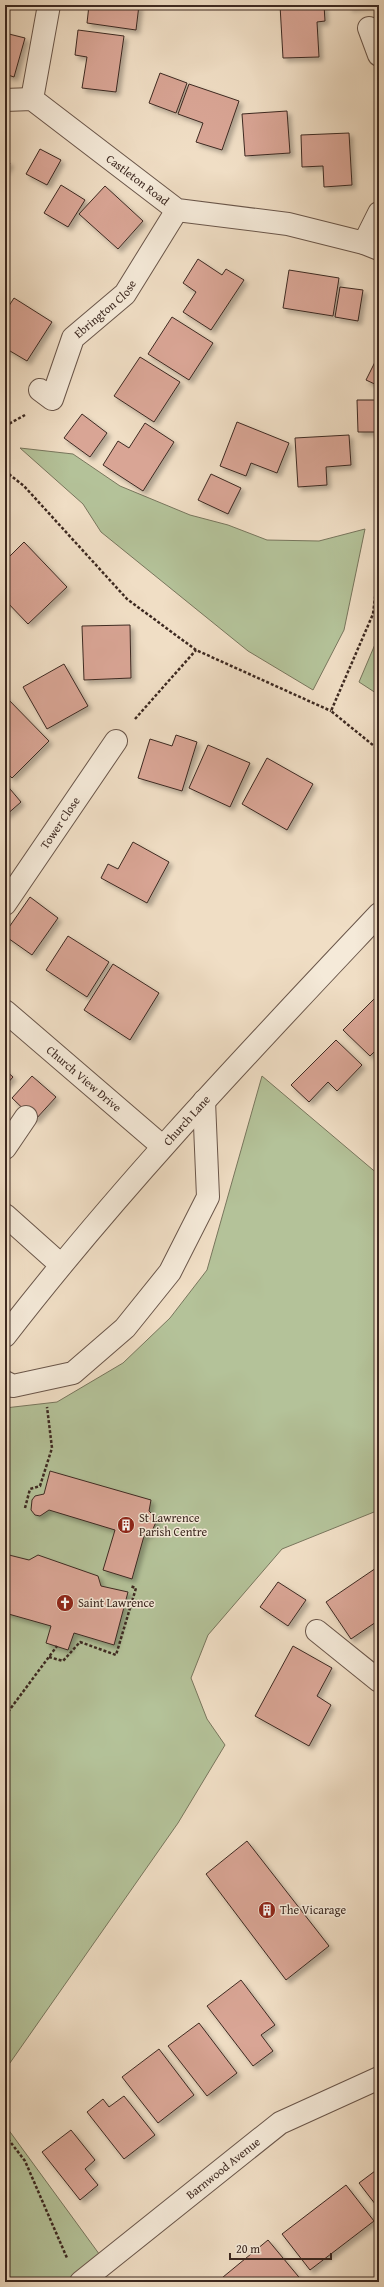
<svg xmlns="http://www.w3.org/2000/svg" width="384" height="2287" font-family="'Gentium Book Plus',serif">
	<style>
		.green { fill: #b4c299; stroke: #78765d }
		.building { fill: #d9a595; stroke: #3d2921; filter: url(#shadow) }
		.lines { fill: none; stroke-linecap: round; stroke-linejoin: round }
		.minor-casing { stroke: #6a564a; stroke-width: 24 }
		.path { stroke: #3d2921; stroke-width: 2.5; stroke-dasharray: 3 2; stroke-linecap: butt }
		.minor { stroke: #f5ead9; stroke-width: 22 }
		.labels { text-anchor: middle; stroke-width: 3; stroke-linejoin: round; paint-order: stroke }
		.street-label { font-size: 12px; fill: #3d2921; stroke: #f5ead9 }
		.poi-label { font-size: 12px; fill: #3d2921; stroke: #f5ead9; text-anchor: start }
	</style>
	<defs>
		<filter id="shadow"><feDropShadow dx="3.5" dy="3.5" stdDeviation="2" flood-color="#0004"/></filter>
	</defs>
	<rect width="100%" height="100%" fill="#f0dec5"/>
	<filter id="stains"><feTurbulence type="fractalNoise" baseFrequency=".005" numOctaves="4"/><feColorMatrix values="0 0 0 0 .2 0 0 0 0 .09 0 0 0 0 .02 0 0 0 .5 -.17"/></filter>
	<radialGradient id="worn" r=".72"><stop offset=".6" stop-color="#630" stop-opacity="0"/><stop offset="1" stop-color="#630" stop-opacity=".3"/></radialGradient>
	<!-- green -->
	<path class="green" d="M20,448L73,454L120,486L190,515L228,525L267,540L319,541L365,529L344,630L313,690L248,651L101,532L83,504Z
		M379,635V695L359,682Z
		M262,1076L379,1175V1510L282,1549L208,1635L191,1678L207,1719L225,1745L178,1823L5,2070V1408L57,1402L123,1363L170,1318L207,1270Z
		M5,2125L105,2262L81,2282H5Z"/>
	<!-- building -->
	<path class="building" d="M89,5H139L136,30L87,23Z
		M280,5H324L325,21L317,22L319,57L283,58Z
		M349,5H371L349,8Z
		M78,30L124,36L116,92L82,88L87,57L75,55Z
		M5,33L25,38L14,77L5,74Z
		M160,73L187,83L176,113L149,103Z
		M189,84L239,101L222,150L196,142L203,123L178,114Z
		M287,111L290,153L245,156L242,114Z
		M349,133L352,185L324,187L323,166L302,167L301,135Z
		M40,149L61,160L47,185L26,174Z
		M5,160L10,163L5,172Z
		M61,185L85,200L68,227L44,213Z
		M105,186L143,221L118,249L79,214Z
		M198,259L222,275L226,269L244,280L211,330L183,312L196,292L183,283Z
		M289,270L339,278L333,316L283,308Z
		M340,287L363,290L358,321L335,317Z
		M14,298L52,322L27,361L5,348V312Z
		M172,317L213,343L189,380L148,354Z
		M379,354V386L366,380Z
		M140,357L180,382L154,422L114,396Z
		M357,400H379V432H358Z
		M82,414L107,433L90,457L64,438Z
		M237,422L289,443L277,473L251,463L246,476L220,466Z
		M145,423L174,442L143,491L103,465L118,441L129,448Z
		M349,435L351,465L326,467L327,485L298,487L295,438Z
		M211,474L241,488L228,514L198,500Z
		M24,542L67,587L28,624L5,600V561Z
		M130,625L131,678L84,680L82,626Z
		M64,664L88,706L47,729L23,687Z
		M5,696L49,741L12,778L5,771Z
		M176,735L197,742L182,791L138,778L150,739L172,746Z
		M208,745L250,763L230,807L189,788Z
		M267,758L313,784L287,830L242,804Z
		M5,783L21,802L5,816Z
		M133,842L169,862L147,903L101,878L108,864L118,869Z
		M30,897L58,918L32,955L5,936V933Z
		M68,936L109,962L87,997L46,970Z
		M113,964L159,993L130,1040L84,1010Z
		M379,994V1047L370,1056L343,1030Z
		M336,1040L362,1065L337,1091L328,1082L309,1102L291,1085Z
		M5,1070L13,1077L5,1086Z
		M32,1076L56,1097L35,1120L12,1098Z
		M50,1471L151,1500L149,1511L153,1515L156,1522L152,1531L144,1536L132,1579L103,1570L115,1530L49,1510L40,1516L35,1515L31,1510L32,1500L35,1496L44,1494Z
		M5,1554L29,1560L38,1555L98,1576L101,1586L128,1592L114,1645L74,1633L68,1650L46,1643L51,1626L5,1613Z
		M379,1566V1620L351,1639L326,1602Z
		M278,1582L306,1600L288,1626L260,1607Z
		M293,1646L332,1668L317,1696L331,1705L309,1746L255,1716Z
		M247,1841L329,1946L286,1980L206,1874Z
		M241,1980L275,2025L261,2035L273,2051L253,2066L207,2006Z
		M199,2023L237,2073L207,2096L168,2046Z
		M159,2049L194,2095L158,2123L122,2077Z
		M124,2096L155,2135L124,2159L87,2112L103,2099L109,2107Z
		M71,2130L95,2160L85,2169L98,2185L80,2200L42,2152Z
		M379,2168V2209L359,2183Z
		M346,2185L374,2221L310,2270L282,2234Z
		M268,2240L303,2282H217Z"/>
	<g class="lines">
		<defs>
			<g id="minor">
				<path d="M369,28L379,55"/>
				<path d="M32,99L49,5"/>
				<path id="s1" d="M5,100L32,99L177,210L288,224L364,243L379,249"/>
				<path d="M364,243L379,213"/>
				<path id="s2" d="M40,390L52,399L73,338L125,294L177,210"/>
				<path id="s3" d="M5,904L116,741"/>
				<path id="s4" d="M5,1011L162,1146"/>
				<path d="M5,1148L26,1117"/>
				<path d="M5,1215L61,1265"/>
				<path id="s5" d="M5,1336C120,1187 250,1051 379,914"/>
				<path d="M5,1382L13,1386L73,1373L125,1328L170,1272L208,1197L204,1101"/>
				<path d="M317,1631L379,1681"/>
				<path id="s6" d="M81,2282L280,2123L379,2078"/>
			</g>
		</defs>
		<!-- minor casing -->
		<use href="#minor" class="minor-casing"/>
		<!-- path -->
		<path class="path" d="M5,426L25,415
			M5,471L24,486L127,599L196,650L331,711
			M379,566L373,614L331,711L379,750
			M135,719L196,650
			M25,1508L30,1489L40,1486L52,1448L47,1407
			M49,1657L63,1661L80,1642L116,1655L136,1588L130,1586
			M5,1716L57,1646
			M5,2135L25,2161L67,2258"/>
		<!-- minor -->
		<use href="#minor" class="minor"/>
	</g>
	<!-- icons -->
	<defs>
		<symbol id="building-disc" viewBox="-11 -11 22 22"><circle r="9.5" fill="#8f2418" stroke="#f5ead9"/><path d="M-4-6H4V6H1V3H-1V6H-4ZM-2.5-4.3h1.7v1.8h-1.7ZM.8-4.3h1.7v1.8H.8ZM-2.5-1h1.7V.8h-1.7ZM.8-1h1.7V.8H.8Z" fill="#fff"/></symbol>
		<symbol id="church-disc" viewBox="-11 -11 22 22"><circle r="9.5" fill="#8f2418" stroke="#f5ead9"/><path d="M-1.2-6h2.4v3.5h3.3v2.4h-3.3V6h-2.4V-.1h-3.3v-2.4h3.3Z" fill="#fff"/></symbol>
	</defs>
	<g fill-rule="evenodd">
		<use href="#building-disc" x="116" y="1515" width="20" height="20"/>
		<use href="#church-disc" x="55" y="1593" width="20" height="20"/>
		<use href="#building-disc" x="257" y="1900" width="20" height="20"/>
	</g>
	<g class="labels">
		<!-- street labels -->
		<g class="street-label">
			<text dy="4" stroke="none"><textPath href="#s1" startOffset="160">Castleton Road</textPath></text>
			<text dy="4" stroke="none"><textPath href="#s2" startOffset="123">Ebrington Close</textPath></text>
			<text dy="4" stroke="none"><textPath href="#s3" startOffset="98">Tower Close</textPath></text>
			<text dy="4" stroke="none"><textPath href="#s4" startOffset="104">Church View Drive</textPath></text>
			<text dy="4" stroke="none"><textPath href="#s5" startOffset="282">Church Lane</textPath></text>
			<text dy="4" stroke="none"><textPath href="#s6" startOffset="182">Barnwood Avenue</textPath></text>
		</g>
		<!-- poi labels -->
		<g class="poi-label">
			<text x="139" y="1522">St Lawrence<tspan x="139" dy="14">Parish Centre</tspan></text>
			<text x="78" y="1607">Saint Lawrence</text>
			<text x="280" y="1914">The Vicarage</text>
		</g>
	</g>
	<!-- margin -->
	<rect width="384" height="2287" fill="none" stroke="#f0dec5" stroke-width="20"/>
	<rect x="6" y="6" width="372" height="2275" fill="none" stroke="#3d2921" stroke-width="2"/>
	<rect x="10" y="10" width="364" height="2267" fill="none" stroke="#3d2921"/>
	<!-- scale -->
	<path d="M230 2253v6h101v-6" fill="none" stroke="#3d2921" stroke-width="2"/>
	<text x="236" y="2253" font-size="12" fill="#3d2921" stroke="#f5ead9" stroke-width="3" paint-order="stroke">20 m</text>
	<rect width="100%" height="100%" filter="url(#stains)"/>
	<rect width="100%" height="100%" fill="url(#worn)"/>
</svg>
